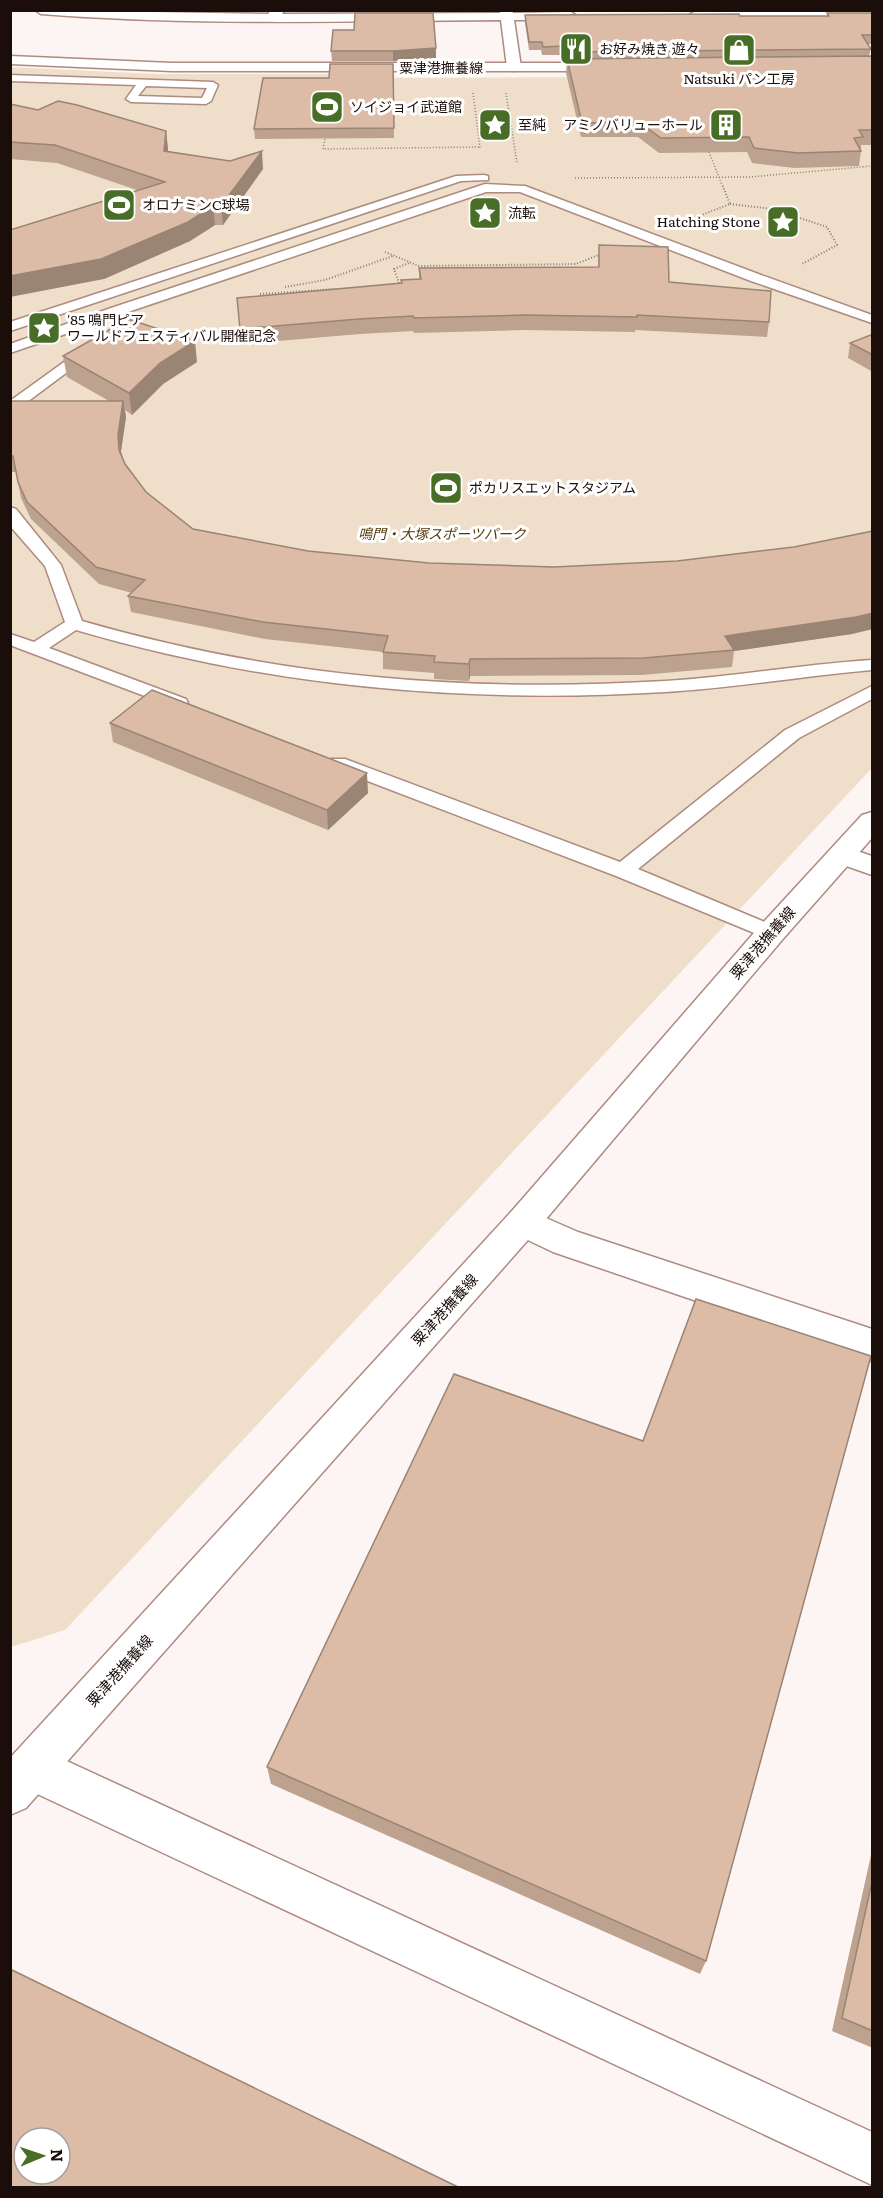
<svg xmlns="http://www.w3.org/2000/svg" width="883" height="2198" font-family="Literata,'Noto Sans JP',serif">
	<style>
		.green { fill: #efdfca }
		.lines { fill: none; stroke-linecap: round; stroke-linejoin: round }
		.service-casing { stroke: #ae8a7f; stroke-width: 3 }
		.minor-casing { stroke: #ae8a7f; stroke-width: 3 }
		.tertiary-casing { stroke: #ae8a7f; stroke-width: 3 }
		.secondary-casing { stroke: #ae8a7f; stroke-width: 3 }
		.path-far1 { stroke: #887d7a; stroke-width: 1.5; stroke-dasharray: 1 2; stroke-linecap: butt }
		.path { stroke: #887d7a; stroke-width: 2; stroke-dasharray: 1 2; stroke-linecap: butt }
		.service { fill: #fff; fill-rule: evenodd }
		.minor { fill: #fff; fill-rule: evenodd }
		.tertiary { fill: #fff; fill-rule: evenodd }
		.secondary { fill: #fff; fill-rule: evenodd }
		.wall { fill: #bda28f }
		.shaded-wall { fill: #9a8474 }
		.building { fill: #dcbca6; stroke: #9a8474; stroke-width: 1.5; fill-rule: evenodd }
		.labels { text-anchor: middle; stroke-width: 6; stroke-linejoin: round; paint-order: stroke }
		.far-poi-label { font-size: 14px; fill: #1b0e0a; stroke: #fff; text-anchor: start }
		.far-street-label { font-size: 14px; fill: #1b0e0a; stroke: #fff }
		.far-park-label { font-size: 14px; font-style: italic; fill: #51370c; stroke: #fff }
		.street-label { font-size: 15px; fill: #1b0e0a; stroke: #fff }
	</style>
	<rect width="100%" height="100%" fill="#fdf5f3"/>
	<!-- green -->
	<path class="green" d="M11,67L155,74H359L379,78L628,77L872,71V768L65,1630L11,1647Z"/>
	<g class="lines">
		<defs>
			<path id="service" d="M10,75L213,82L218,85L211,101L206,104L131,102L126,99L136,85L10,81ZM146,86L207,88L202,98L138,96Z
				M484,175L488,176V180L461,181L10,331V322L456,176Z
				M485,184L525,186L761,275L872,315V323L751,281L520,192H486L89,325L113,338L15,411L10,412V401L96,339L77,330L10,353V344L111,308Z
				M10,507L16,509L61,565L82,621C276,677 463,693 665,681C734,677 803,664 872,660V670C803,676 734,688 665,692C464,704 270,687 76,630L49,648L186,699L188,703L186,707L179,709L10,645V634L34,642L65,622L45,566L10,526Z
				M872,686V699L799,738L638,869L779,928L782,933L779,938L771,940L616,876L331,767L328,763L331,759H345L620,862L785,730Z"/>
			<path id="minor" d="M35,10L268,14L271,10H285L282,14L500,13V10H512L513,13L571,12L577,16L571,20H514L521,67L514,71L507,67L501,20C348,21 194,26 41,14Z
				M872,11V19L694,20L688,16L694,12Z
				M842,846L872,856V875L832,861L828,855L832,849Z
				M523,1208L578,1232L872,1329V1361L553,1252L511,1232L505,1222L511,1212Z"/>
			<path id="tertiary" d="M32,1745L872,2132V2185L16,1784L10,1765L16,1752Z"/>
			<path id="secondary" d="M10,56L172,63H611L618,67L611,71H172L10,64Z
				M872,812V838L782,940L535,1232L26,1808L10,1815V1758L511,1212L760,926L862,815Z"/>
		</defs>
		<!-- service casing -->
		<use href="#service" class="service-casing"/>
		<!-- minor casing -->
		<use href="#minor" class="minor-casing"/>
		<!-- tertiary casing -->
		<use href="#tertiary" class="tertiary-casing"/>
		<!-- secondary casing -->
		<use href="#secondary" class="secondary-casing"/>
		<!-- path-far1 -->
		<path class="path-far1" d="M473,93L480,148
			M506,93L517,163
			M325,139L323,149L480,147
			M709,152L722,185
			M575,178L750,177L872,166"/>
		<!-- path -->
		<path class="path" d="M730,204L773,209L827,227L837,245L802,264
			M686,221L730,204L722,184
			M385,252L419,266L576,264L601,254
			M400,286L394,269L409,263
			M285,287L325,280L393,256
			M260,294L335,289L337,291"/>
		<!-- service -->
		<use href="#service" class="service"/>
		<!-- minor -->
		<use href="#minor" class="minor"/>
		<!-- tertiary -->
		<use href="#tertiary" class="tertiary"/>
		<!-- secondary -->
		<use href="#secondary" class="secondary"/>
	</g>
	<!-- wall -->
	<path class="wall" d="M827,13H873V44H867L871,49L869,56H873V145H861V151L859,166L795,168L752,163L747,152L659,153L638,137H581L566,73L567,60H563L562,55H542L541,50H529L525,23V15L740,16H827Z
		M436,48V58L393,61H332L331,51Z
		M393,64L394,138L255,139L254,129L329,78Z
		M10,104L38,110L166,131L168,151L263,169L223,225H215L190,241L104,279L137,190L57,163L10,159Z
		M599,245L669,282L769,322L767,337L635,330V332L525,330L414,333L413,331L360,334L241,344L237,298L401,283V280L419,279V268L598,267Z
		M873,334V372L848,358L850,343Z
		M63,356L197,362L163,384L132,415L125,410L126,417L121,451L125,464L146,492L193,529L308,551L852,634L734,651L732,667L642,675L470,676L469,681L434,679V673L383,669V652L265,639L131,612L128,596L132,593L99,584L31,519L21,498L16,472H10V401H109L67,377Z
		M110,723L368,793L328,830L113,742Z
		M267,1767L706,1961L700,1974L271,1784Z
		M873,1846V2048L832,2031Z"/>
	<!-- shaded-wall -->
	<path class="shaded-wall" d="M436,48V58L393,61V51Z
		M166,131L168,148L166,169L164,151Z
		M262,151L263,169L223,225L221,206Z
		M213,206L215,225L190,241L104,279L10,297V276Z
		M195,341L197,362L163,384L132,415L129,393L160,363Z
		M123,401L126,417L121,451L122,466L118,435Z
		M873,613V629L852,634L734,651L725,636Z
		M470,659V676L469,681V664Z
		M367,773L368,793L328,830L327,810Z"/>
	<!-- building -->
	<path class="building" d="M355,13H433L436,48L393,51H331L333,30H354Z
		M827,13H873V35H862L871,49L564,52L563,46L543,47L542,42H529L525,15L739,14L740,16H829Z
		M873,56V130H859L863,137L854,138L861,151L798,153L754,148L749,137L661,138L639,122L582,123L567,59Z
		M330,64H393L394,128L254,129L263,78H329Z
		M58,101L77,105L166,131L164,151L230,161L262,151L221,206H213L188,222L101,259L10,276V230L165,182L55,145L10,142V104L38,110Z
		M599,245L668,247L669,282L771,291L769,322L637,315V317L525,315L414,318L413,316L359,319L240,329L237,298L402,283L401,280L421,279L419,268L599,267Z
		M128,319L195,341L160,363L129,393L63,356Z
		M873,334V355L850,343Z
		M10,401H123L118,435L119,450L125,464L146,492L193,529L308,551L429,563L554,567L677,561L794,547L873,531V613L856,617L725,636L734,650L644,658L470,659L469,664L434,662L435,656L383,652L388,636L263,622L128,596L145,580L96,567L27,502L18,482L13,456H10Z
		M152,690L367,773L327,810L110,723Z
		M696,1299L871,1356L706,1961L267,1767L454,1374L643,1441Z
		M873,1877V2031L842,2018Z
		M10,1969L458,2187H10ZM24,2138H60V2174H24Z"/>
	<!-- icons -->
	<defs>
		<symbol id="restaurant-square" viewBox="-11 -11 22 22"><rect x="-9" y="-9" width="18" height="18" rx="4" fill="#486d27" stroke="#fff"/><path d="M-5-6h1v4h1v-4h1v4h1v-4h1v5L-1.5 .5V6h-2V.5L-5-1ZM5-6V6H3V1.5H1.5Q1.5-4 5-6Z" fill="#fff"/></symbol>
		<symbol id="shop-square" viewBox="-11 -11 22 22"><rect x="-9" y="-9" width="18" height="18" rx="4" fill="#486d27" stroke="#fff"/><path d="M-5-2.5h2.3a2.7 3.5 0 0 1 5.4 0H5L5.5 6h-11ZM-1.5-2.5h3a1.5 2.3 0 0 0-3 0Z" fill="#fff"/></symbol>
		<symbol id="stadium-square" viewBox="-11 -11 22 22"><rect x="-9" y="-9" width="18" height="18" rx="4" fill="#486d27" stroke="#fff"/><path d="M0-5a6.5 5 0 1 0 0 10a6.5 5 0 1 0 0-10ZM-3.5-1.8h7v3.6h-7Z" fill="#fff"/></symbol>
		<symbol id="sight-square" viewBox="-11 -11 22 22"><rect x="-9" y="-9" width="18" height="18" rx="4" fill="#486d27" stroke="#fff"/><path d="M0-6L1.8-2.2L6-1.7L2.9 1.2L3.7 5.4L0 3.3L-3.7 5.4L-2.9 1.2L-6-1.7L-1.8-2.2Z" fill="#fff"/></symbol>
		<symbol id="building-square" viewBox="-11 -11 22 22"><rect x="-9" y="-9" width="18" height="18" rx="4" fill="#486d27" stroke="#fff"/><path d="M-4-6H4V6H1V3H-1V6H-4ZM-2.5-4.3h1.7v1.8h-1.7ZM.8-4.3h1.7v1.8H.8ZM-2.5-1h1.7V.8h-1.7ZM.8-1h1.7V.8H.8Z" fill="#fff"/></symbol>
	</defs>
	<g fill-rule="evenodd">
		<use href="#restaurant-square" x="557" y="30" width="38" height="38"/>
		<use href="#shop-square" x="720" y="31" width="38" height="38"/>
		<use href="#stadium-square" x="308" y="88" width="38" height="38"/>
		<use href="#sight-square" x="476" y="106" width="38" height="38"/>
		<use href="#building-square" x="707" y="106" width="38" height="38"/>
		<use href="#stadium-square" x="100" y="186" width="38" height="38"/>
		<use href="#sight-square" x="466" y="194" width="38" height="38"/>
		<use href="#sight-square" x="764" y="203" width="38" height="38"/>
		<use href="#sight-square" x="25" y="309" width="38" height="38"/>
		<use href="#stadium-square" x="427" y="469" width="38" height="38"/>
	</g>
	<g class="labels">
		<!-- far-poi labels -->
		<g class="far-poi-label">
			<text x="599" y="54">お好み焼き 遊々</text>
			<text x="739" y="84" text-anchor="middle">Natsuki パン工房</text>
			<text x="350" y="112">ソイジョイ武道館</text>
			<text x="518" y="130">至純</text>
			<text x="703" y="130" text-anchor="end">アミノバリューホール</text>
			<text x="142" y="210">オロナミンC球場</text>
			<text x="508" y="218">流転</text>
			<text x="760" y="227" text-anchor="end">Hatching Stone</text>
			<text x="67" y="325">'85 鳴門ピア<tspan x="67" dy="16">ワールドフェスティバル開催記念</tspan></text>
			<text x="469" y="493">ポカリスエットスタジアム</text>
		</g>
		<!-- far-street labels -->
		<g class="far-street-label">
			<text x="441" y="73">粟津港撫養線</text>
		</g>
		<!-- far-park labels -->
		<g class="far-park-label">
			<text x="442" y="539">鳴門・大塚スポーツパーク</text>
		</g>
		<!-- street labels -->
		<g class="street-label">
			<text transform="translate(763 943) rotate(-49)" y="5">粟津港撫養線</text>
			<text transform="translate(445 1310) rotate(-48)" y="5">粟津港撫養線</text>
			<text transform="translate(120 1671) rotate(-48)" y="5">粟津港撫養線</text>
		</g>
	</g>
	<!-- border -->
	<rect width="883" height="2198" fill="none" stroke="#1b0e0a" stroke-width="24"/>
	<!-- north arrow -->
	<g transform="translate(42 2156) rotate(88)"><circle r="28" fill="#ffffff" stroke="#a49f9d" stroke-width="1.5"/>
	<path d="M0-4.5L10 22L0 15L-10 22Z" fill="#486d27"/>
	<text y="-9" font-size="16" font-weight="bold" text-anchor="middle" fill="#1b0e0a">N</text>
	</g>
</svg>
